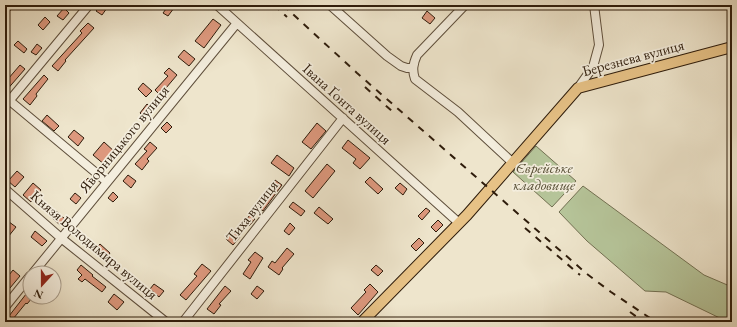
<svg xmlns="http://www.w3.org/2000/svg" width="737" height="327" font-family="'EB Garamond',serif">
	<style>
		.green { fill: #b6c59a; stroke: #727052 }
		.building { fill: #dd987d; stroke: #2e1c0b }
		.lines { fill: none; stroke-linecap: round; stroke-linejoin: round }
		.minor-casing { stroke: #5e4e3b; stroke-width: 10 }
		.major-casing { stroke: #2e1c0b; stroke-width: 12 }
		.minor { stroke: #f4eede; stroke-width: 8 }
		.major { stroke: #e7c286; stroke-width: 10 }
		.rail { stroke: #2e1c0b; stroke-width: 2; stroke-dasharray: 7 7; stroke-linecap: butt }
		.labels { text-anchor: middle; stroke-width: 3.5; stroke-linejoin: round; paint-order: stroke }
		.street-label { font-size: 15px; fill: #2e1c0b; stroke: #f4eede }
		.park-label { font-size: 15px; font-style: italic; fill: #574f36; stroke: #f4eede }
	</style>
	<rect width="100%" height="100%" fill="#eee5cc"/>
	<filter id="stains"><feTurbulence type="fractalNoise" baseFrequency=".005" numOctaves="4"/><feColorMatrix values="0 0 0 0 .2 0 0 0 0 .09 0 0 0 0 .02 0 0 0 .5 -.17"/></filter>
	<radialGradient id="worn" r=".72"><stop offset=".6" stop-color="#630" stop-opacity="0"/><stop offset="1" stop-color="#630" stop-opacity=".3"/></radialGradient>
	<!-- green -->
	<path class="green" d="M536,146L576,181L552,207L513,172Z
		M583,186L704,275L732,287V322H728L666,292L645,291L587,241L559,212Z"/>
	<!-- building -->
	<path class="building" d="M5,5H15L5,16Z
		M101,5H104L107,8L102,15L96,11Z
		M169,5L174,8L168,16L163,13Z
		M64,8L69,13L63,20L57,16Z
		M427,11L435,18L430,24L422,18Z
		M45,17L50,22L43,30L38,25Z
		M213,19L221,25L204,48L195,41Z
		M88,23L94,28L65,60L66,61L58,71L52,66L82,33L80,31Z
		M18,41L27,49L24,53L14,45Z
		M37,44L42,48L36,55L31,52Z
		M184,50L195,59L189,66L178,57Z
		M20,65L25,69L5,92V76L8,79Z
		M169,68L177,75L166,88L169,91L163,98L155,90L168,76L164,73Z
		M44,75L48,79L36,94L37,96L30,105L23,99Z
		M143,83L152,91L146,97L138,89Z
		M147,104L154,110L146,118L140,113Z
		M47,115L59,126L54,131L42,121Z
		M167,122L172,127L166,133L161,128Z
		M317,123L326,131L311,149L302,142Z
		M74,130L84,138L78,146L68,137Z
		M348,140L370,158L360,169L353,163L356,159L342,148Z
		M104,142L116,153L105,165L93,155Z
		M150,142L157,148L147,159L149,161L142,170L135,164L147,151L144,149Z
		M277,155L294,168L289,176L271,163Z
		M327,164L335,171L313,198L305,191Z
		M17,171L24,177L15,187L8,181Z
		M128,175L136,181L131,188L123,181Z
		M370,177L383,189L378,194L365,182Z
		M88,178L94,183L89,189L83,184Z
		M275,180L282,185L263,211L256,205Z
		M33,183L41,190L31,202L23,195Z
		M400,183L407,189L403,195L395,188Z
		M113,192L118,197L113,202L108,198Z
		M75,193L81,198L76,204L70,199Z
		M293,202L305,211L301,216L289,207Z
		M319,207L333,219L328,224L314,213Z
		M426,208L430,211L422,220L418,216Z
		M56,211L65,219L60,225L51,217Z
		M250,215L255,219L249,226L244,222Z
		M5,219L16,227L8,237L5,235Z
		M438,220L443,225L436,232L431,227Z
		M290,223L295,228L289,235L284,231Z
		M35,231L47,241L42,246L31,237Z
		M232,231L240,237L233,245L226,239Z
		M419,238L424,243L416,251L411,246Z
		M100,244L110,253L105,260L94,250Z
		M287,248L294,254L282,268L283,269L279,275L268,267L272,261L275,263Z
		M255,252L263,258L250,279L243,274L251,262L248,260Z
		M202,264L211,271L186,300L180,295L197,276L194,274Z
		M81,265L93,275L92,276L106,287L102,292L85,279L82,282L78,279L82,275L77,270Z
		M376,265L383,271L378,276L371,270Z
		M13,270L20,276L10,288L5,284V280Z
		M154,284L164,291L159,297L150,289Z
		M370,284L378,292L358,315L351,308L366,292L364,290Z
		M225,286L231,291L219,304L221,305L214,314L207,309Z
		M257,286L264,291L257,299L251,294Z
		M30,289V297H33L27,304L26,303L13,319L9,316Z
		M114,294L124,302L117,310L108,302Z"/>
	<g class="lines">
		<defs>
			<path id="minor" d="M217,5L459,223
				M330,5L387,56L401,66L407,68H413
				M465,5L417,55C413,64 412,70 415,79L458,112L513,163
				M578,88L593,67L599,45L594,5
				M10,101L107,182
				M5,106L89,5
				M5,189L61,238L166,322
				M33,273L237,23
				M5,307L30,276
				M183,322L343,118"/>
			<path id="major" d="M362,322L467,215L578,88L732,47"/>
		</defs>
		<!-- minor casing -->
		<use href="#minor" class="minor-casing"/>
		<!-- major casing -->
		<use href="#major" class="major-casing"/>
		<!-- minor -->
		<use href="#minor" class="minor"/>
		<!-- major -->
		<use href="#major" class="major"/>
		<!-- rail -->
		<path class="rail" d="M274,5L287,17
			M283,5L357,73L587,274L611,292L656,322
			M365,87L393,112
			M525,228L580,275
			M630,312L644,322"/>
	</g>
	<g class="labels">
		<!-- street labels -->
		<g class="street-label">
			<text transform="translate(633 58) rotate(-15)" y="5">Березнева вулиця</text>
			<text transform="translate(347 104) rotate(42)" y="5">Івана Ґонта вулиця</text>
			<text transform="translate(124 139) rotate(-51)" y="5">Яворницького вулиця</text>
			<text transform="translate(252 211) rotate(-52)" y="5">Тиха вулиця</text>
			<text transform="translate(94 245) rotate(40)" y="5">Князя Володимира вулиця</text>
		</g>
		<!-- park labels -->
		<g class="park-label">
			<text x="544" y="173">Єврейське<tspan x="544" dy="17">кладовище</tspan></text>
		</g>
	</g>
	<!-- margin -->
	<rect width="737" height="327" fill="none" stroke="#eee5cc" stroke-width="20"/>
	<rect x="6" y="6" width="725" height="315" fill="none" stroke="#2e1c0b" stroke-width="2"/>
	<rect x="10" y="10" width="717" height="307" fill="none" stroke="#2e1c0b"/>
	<!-- north arrow -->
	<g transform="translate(42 285) rotate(201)"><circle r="19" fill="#f4eede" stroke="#a59a8a"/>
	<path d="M0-3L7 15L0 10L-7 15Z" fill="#8f2418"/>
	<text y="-6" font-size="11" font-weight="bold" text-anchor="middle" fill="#2e1c0b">N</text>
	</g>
	<rect width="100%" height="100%" filter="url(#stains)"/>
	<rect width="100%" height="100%" fill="url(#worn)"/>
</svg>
